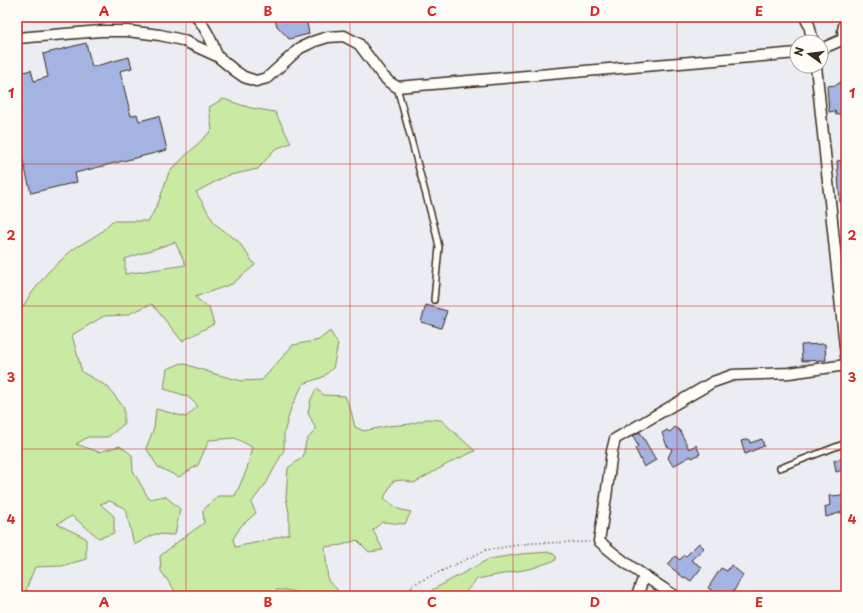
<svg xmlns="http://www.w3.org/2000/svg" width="863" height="613" font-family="'Playpen Sans',sans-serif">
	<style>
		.green { fill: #c9eaa3; stroke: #828a60; fill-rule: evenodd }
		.building { fill: #a3b3e2; stroke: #3b2a1e }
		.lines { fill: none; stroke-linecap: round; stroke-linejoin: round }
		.lane-casing { stroke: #3b2a1e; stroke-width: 8 }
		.street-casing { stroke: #3b2a1e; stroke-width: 13 }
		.path { stroke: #3b2a1e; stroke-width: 1.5; stroke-dasharray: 1 3; stroke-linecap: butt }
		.lane { stroke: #fdfcf7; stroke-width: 5 }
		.street { stroke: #fdfcf7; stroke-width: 10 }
		.grid { fill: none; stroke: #d62828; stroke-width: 1; stroke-opacity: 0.55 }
		.neatline { fill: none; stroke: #d62828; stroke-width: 1.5 }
		.grid-label { font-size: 13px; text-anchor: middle; font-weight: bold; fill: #d62828 }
	</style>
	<rect width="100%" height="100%" fill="#ebedf3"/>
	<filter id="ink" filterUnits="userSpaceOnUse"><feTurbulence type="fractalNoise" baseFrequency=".025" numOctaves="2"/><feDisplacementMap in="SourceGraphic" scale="8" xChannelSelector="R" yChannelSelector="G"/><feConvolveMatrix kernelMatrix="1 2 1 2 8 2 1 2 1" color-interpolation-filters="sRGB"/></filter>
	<g filter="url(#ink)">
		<!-- green -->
		<path class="green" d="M223,99L251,108L275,112L291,143L275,149L258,169L226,176L196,192L215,224L238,241L255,265L232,284L195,297L209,308L214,324L182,341L152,304L126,315L104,316L72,335L82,372L108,387L124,408V424L108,437H88L76,444L99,452L120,446L132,455L133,471L149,499L165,496L180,509L175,535L155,534L134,545L126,509L110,501L100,504L114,516V533L99,538L72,516L57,524L86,538V559L62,566L35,567L26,589L32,596H17V317L28,298L48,272L72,250L100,233L112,221H149L159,201L169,172L212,130L209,107ZM175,242L186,265L125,274V259Z
			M330,331L338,344L333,368L323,377L303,384L291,408L284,433V450L267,482L251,503L256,513L241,526L233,539L235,547L264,541L289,534V513L286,497L288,468L303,457L306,441L316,429L308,413L311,399L316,389L324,395L345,396L351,411L355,427L364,431L388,426L411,424L427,419L441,420L475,451L449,463L414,483L403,480L393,481L384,498L398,509L411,512L405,524L382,522L373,530L383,550L369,552L357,540L342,545L325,547L328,581L337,589L336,596H310L286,590H276L277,596H193L175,591L161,571L160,556L180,540L204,523L203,510L218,496H235L247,469L252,447L235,438L209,440L198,465L179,477L158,467L146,448L154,428L156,409L186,417L198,406L187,396L164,389L167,369L182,363L215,374L242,381L262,380L293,345L319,340Z
			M550,552L556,556V560L533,568L477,579L462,596H430L432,590L489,559L521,554Z"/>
		<!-- building -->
		<path class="building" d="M274,17H306L309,34L289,39L277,26Z
			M86,43L92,67L129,57L132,68L120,71L131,116L137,114L139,121L159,116L167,150L75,173L77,182L31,193L19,145L17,146V74L31,70L34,81L48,77L43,54Z
			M843,81L846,87V112L836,115L835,111L829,112L827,86L836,85Z
			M846,160V202H840L837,161Z
			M426,305L447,311L441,328L421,322Z
			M825,344L826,360L802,361L801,345Z
			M675,427L680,431L689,449L696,445L700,454L692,458L691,456L673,466L668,458L672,449L667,446L662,433L667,430L670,432Z
			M640,432L656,460L644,467L635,448L638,446L633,436Z
			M749,439L750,443L762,439L764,446L745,454L741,441Z
			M846,458V469L836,472L834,460Z
			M846,495V511L826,517L825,507L830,505L829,496Z
			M699,543L704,548L691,560L702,567L691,581L685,577L684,578L668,565L675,556L680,560L684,555L686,556Z
			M731,565L743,575L731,596H721L708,588L721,568L727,571Z"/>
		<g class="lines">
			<defs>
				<path id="lane" d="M397,87L435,229L439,247L434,300
					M780,468L846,443"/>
				<path id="street" d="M197,17C207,30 212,40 217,56
					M805,17L809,25L813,42
					M17,38L101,31H127L160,35L182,40L217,56L234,70L244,77L256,81L267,78L300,48L315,41L328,37L344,36L359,44L382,75L389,82L397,87L797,53
					M821,49L844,39L843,30L846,17
					M816,66L846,356
					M637,596L644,576
					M675,596C649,579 622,562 599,541L606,497L612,451L615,439L713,382L733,375L789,373L846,365"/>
			</defs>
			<!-- lane casing -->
			<use href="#lane" class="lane-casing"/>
			<!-- street casing -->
			<use href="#street" class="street-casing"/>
			<!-- path -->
			<path class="path" d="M412,596L411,592L412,585L486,550L531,543L589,542"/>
			<!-- lane -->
			<use href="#lane" class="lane"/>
			<!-- street -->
			<use href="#street" class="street"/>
		</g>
	</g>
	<!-- grid -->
	<path class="grid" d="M186,17V596M350,17V596M513,17V596M677,17V596M17,164H846M17,306H846M17,449H846"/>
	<!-- margin -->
	<rect width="863" height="613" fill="none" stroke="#fdfcf7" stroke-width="44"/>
	<!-- north arrow -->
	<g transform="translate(809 54) rotate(284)"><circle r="19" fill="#fdfcf7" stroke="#afa8a0"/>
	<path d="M0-3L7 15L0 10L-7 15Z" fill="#3b2a1e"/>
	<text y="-6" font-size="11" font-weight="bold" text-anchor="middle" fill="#3b2a1e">N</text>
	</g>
	<rect x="22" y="22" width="819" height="569" class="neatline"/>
	<g class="grid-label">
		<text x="104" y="16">A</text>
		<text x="268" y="16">B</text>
		<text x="432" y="16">C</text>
		<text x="595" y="16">D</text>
		<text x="759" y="16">E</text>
		<text x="11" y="98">1</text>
		<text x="852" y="98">1</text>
		<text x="11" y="240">2</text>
		<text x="852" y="240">2</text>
		<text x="11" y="382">3</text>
		<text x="852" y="382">3</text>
		<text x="11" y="524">4</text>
		<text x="852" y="524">4</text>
		<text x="104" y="607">A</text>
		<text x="268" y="607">B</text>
		<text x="432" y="607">C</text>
		<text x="595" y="607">D</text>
		<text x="759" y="607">E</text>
	</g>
</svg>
